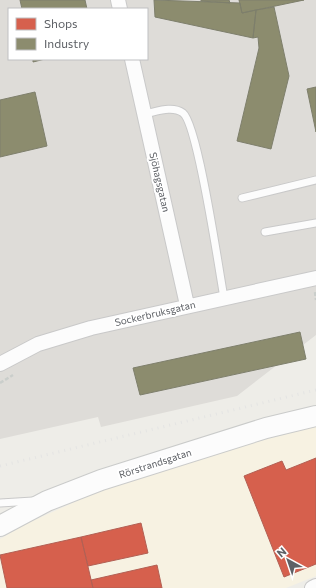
<svg xmlns="http://www.w3.org/2000/svg" width="316" height="588" font-family="Commissioner,sans-serif">
	<style>
		.commercial { fill: #f7f2e2 }
		.industrial { fill: #dedcd8; fill-rule: evenodd }
		.shops { fill: #d6604d; stroke: #b26054 }
		.industry { fill: #8c8c6e; stroke: #7e7f6c }
		.lines { fill: none; stroke-linecap: round; stroke-linejoin: round }
		.lane-casing { stroke: #c9c9c9; stroke-width: 9 }
		.street-casing { stroke: #c9c9c9; stroke-width: 16 }
		.secondary-casing { stroke: #cacbca; stroke-width: 22 }
		.path { stroke: #cacecb; stroke-width: 2.5; stroke-dasharray: 4 2; stroke-linecap: butt }
		.lane { stroke: #fcfcfc; stroke-width: 7 }
		.street { stroke: #fcfcfc; stroke-width: 14 }
		.secondary { stroke: #fcfcfc; stroke-width: 20 }
		.rail { stroke: #e4e4e3; stroke-width: 3; stroke-dasharray: 1 5; stroke-linecap: butt }
		.labels { text-anchor: middle; stroke-width: 4; stroke-linejoin: round; paint-order: stroke }
		.street-label { font-size: 10px; fill: #5e6166; stroke: #fff }
	</style>
	<rect width="100%" height="100%" fill="#eeede8"/>
	<!-- commercial -->
	<path class="commercial" d="M316,426V576L286,588H0V539L26,524L101,490L209,455Z"/>
	<!-- industrial -->
	<path class="industrial" d="M0,0H316V335L237,396L101,427L98,417L0,439ZM9,9H147V59H9Z"/>
	<!-- shops -->
	<path class="shops" d="M316,458V564L284,577L244,476L282,461L286,470Z
		M141,523L148,553L88,566L81,537Z
		M81,537L93,588H7L0,555Z
		M157,565L162,588H93L91,580Z"/>
	<!-- industry -->
	<path class="industry" d="M20,0H85L87,9H22Z
		M154,0L240,3L242,13L256,10L253,38L155,17Z
		M201,0H229L230,3L201,1Z
		M239,0H304L242,13Z
		M274,7L289,76L271,149L237,141L259,48L258,37L253,38L256,10Z
		M33,59H45L33,62Z
		M316,87V132L307,89Z
		M35,92L47,146L0,157V100Z
		M300,332L306,359L140,395L133,368Z"/>
	<g class="lines">
		<defs>
			<path id="lane" d="M144,114C156,112 172,105 183,113C198,125 219,270 224,298
				M242,198L316,180
				M265,232L316,223
				M0,503L33,501"/>
			<path id="street" d="M118,0L120,9
				M132,59L187,305
				M0,364L38,344L91,328L316,278
				M312,588L316,586"/>
			<path id="secondary" d="M0,526L47,501L101,480L266,428L316,416"/>
		</defs>
		<!-- lane casing -->
		<use href="#lane" class="lane-casing"/>
		<!-- street casing -->
		<use href="#street" class="street-casing"/>
		<!-- secondary casing -->
		<use href="#secondary" class="secondary-casing"/>
		<!-- path -->
		<path class="path" d="M315,292L316,300
			M0,383L13,375"/>
		<!-- lane -->
		<use href="#lane" class="lane"/>
		<!-- street -->
		<use href="#street" class="street"/>
		<!-- secondary -->
		<use href="#secondary" class="secondary"/>
		<!-- rail -->
		<path class="rail" d="M0,466L316,390"/>
	</g>
	<g class="labels">
		<!-- street labels -->
		<g class="street-label">
			<text transform="translate(160 182) rotate(77)" y="4">Sjöhagsgatan</text>
			<text transform="translate(155 313) rotate(-13)" y="4">Sockerbruksgatan</text>
			<text transform="translate(155 463) rotate(-18)" y="4">Rörstrandsgatan</text>
		</g>
	</g>
	<!-- legend -->
	<rect x="8" y="8" width="140" height="52" fill="#ffffff" stroke="#bfc0c2"/>
	<rect x="16" y="18" width="20" height="12" fill="#d6604d" stroke="#bfc0c2"/>
	<text x="44" y="28" font-size="12" fill="#5e6166">Shops</text>
	<rect x="16" y="38" width="20" height="12" fill="#8c8c6e" stroke="#bfc0c2"/>
	<text x="44" y="48" font-size="12" fill="#5e6166">Industry</text>
	<!-- north arrow -->
	<g transform="translate(288 560) rotate(320)" stroke="#ffffff" stroke-width="3" paint-order="stroke">
	<path d="M0-3L7 15L0 10L-7 15Z" fill="#5e6166"/>
	<text y="-6" font-size="11" font-weight="bold" text-anchor="middle" fill="#5e6166">N</text>
	</g>
</svg>
